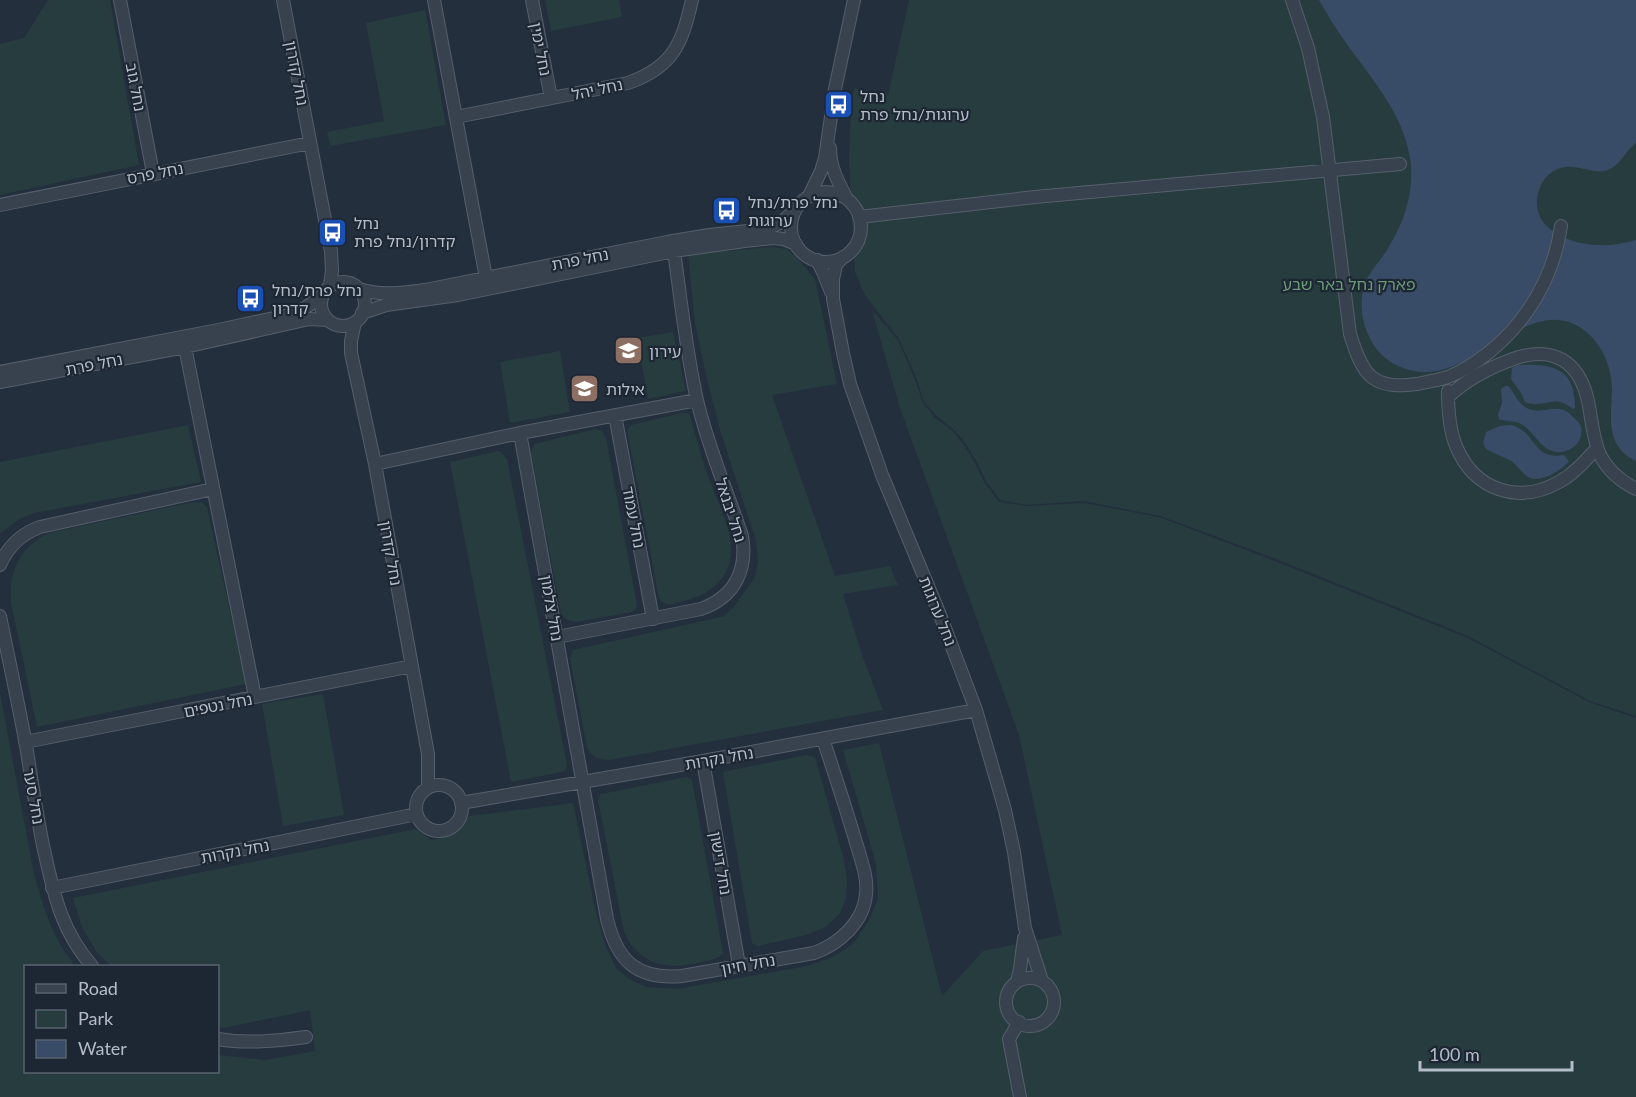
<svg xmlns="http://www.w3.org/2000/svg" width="1636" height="1097" font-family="Lato,'Noto Sans Hebrew',sans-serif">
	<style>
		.green { fill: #263c3f }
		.water { fill: #394c67 }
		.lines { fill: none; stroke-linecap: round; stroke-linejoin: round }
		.minor-casing { stroke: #565f6c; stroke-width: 14 }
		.minor { stroke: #38414e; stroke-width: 12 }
		.labels { text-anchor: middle; stroke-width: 4.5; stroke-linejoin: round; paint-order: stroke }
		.street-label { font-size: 16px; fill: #b4bcc9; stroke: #1d2633 }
		.poi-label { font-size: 16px; fill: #b4bcc9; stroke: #1d2633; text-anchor: start }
		.park-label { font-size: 16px; fill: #6b9a76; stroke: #1d2633 }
	</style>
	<rect width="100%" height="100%" fill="#242f3e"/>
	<!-- green -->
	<path class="green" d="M48,0H110L139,165L0,195V44L24,38Z
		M545,0H619L622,17L551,31Z
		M909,0H1636V716L1590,701L1468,636L1263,554L1160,516L1084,501L1027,505L1000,500L986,481L977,462L966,444L954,430L937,416L924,402L916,377L899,339L865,295L855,272L849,159L851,108L854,88L888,95Z
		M425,10L446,125L330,146L327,132L384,121L366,23Z
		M772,247L787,249L798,259L815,279L837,384L772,395L835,576L890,566L898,585L843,594L862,655L883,710L609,760C598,760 593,757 587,748L570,658L573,650L725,616L736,604L755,577L758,561L756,541L720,430L706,375L695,324L688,254Z
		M872,310L898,340L914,377L923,403L935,418L953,431L964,445L975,463L984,482L999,502L1027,506L1084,503L1159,517L1262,556L1468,638L1589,702L1636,718V1097H0V693L34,874C43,906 53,941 76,966H26V1072H218V1055L265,1060L315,1051L310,1010L224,1028L218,1027V966H111L96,951L82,927L73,898L416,829L431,840C450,837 459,833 469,816L573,803L595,908L605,945L616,968L629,979L646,987L677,989L807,966L833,957L853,944L868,922L878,899L876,864L843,750L879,743L942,996L983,951L1062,935L1019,735L900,408Z
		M673,332L686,391L648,399L637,338Z
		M560,351L570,412L510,423L500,362Z
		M681,413H689C696,435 701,458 709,479C724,518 753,566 703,594C694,599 682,601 672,604C666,605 663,604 659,598L627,430L631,425Z
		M188,425L201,482L34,513L18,520L0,534V462Z
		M596,429L602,431L606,438L637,605L636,609L632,612L577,622C569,621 565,620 561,613L531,453L534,444Z
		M498,451L501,452L507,459L567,765L566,770L562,772L511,782L450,462Z
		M201,502L207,507L246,684L37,727L11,603C8,572 20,546 49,533L188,503Z
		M323,694L344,815L283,826L262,704Z
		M806,755L815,757L843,856L847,878L846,898L840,913L826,927L806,935L758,946L752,943L723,772Z
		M686,777L692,780L723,953C718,959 710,960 702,962C668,971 639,965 624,932L598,800L601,794Z"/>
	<!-- water -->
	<path class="water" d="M1319,0H1636V143C1626,150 1621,164 1610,169C1592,178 1574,158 1552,172C1543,178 1538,189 1537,199C1534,232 1574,245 1600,245C1612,246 1624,243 1636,240V461C1605,446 1611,418 1612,390C1612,364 1599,337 1576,325C1521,297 1467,392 1403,368C1387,362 1374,350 1368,334C1360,318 1359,293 1368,277C1375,265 1385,255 1391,243C1405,220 1413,192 1411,165C1406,119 1377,85 1351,50C1339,34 1329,17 1319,0Z
		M1518,365C1552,364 1575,367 1575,408L1573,409C1552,392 1544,410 1525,402L1521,393L1511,379L1512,368Z
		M1505,386H1508C1515,393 1517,402 1525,407C1539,417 1556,402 1569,413C1572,416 1576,419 1579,423C1587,436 1575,451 1561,452C1541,454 1536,432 1521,424C1514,420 1506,422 1499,419L1498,415L1502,403L1501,389Z
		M1510,425C1537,430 1531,461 1564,455L1569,461C1563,470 1539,484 1528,477C1522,473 1518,466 1511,461C1503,456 1494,454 1486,449L1483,443L1486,432L1500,426Z"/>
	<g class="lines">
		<defs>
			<path id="minor" d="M120,0L153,173
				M283,0L331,251L332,271L330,285
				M434,0L486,278
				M532,0L551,98
				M1292,0L1308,48L1323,117L1350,334C1354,347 1361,370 1373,378C1386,387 1401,386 1417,384C1427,382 1438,380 1448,377C1475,366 1502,344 1520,321C1542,293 1556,261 1561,226
				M456,117L628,83C673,67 682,44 692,0
				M830,148C830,167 838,182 847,199
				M791 227a35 35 0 1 1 70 0a35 35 0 1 1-70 0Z
				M809,196L821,171L825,158L835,89L854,0
				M0,205L310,143
				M859,217L1035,197L1400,164
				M843,257L836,265L833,279V299L843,353L850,384L882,475L940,615L976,710L1005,810L1014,852L1025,928L1042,981
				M817,260L823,272L831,292
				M321 304a22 22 0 1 1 44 0a22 22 0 1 1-44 0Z
				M359,289C381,296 402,293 425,290L667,242L709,235L766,229L782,222L796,209
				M362,313L386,305L458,295L674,251L745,241L774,238L783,239L796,244
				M355,322L351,341V353L375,464L428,754V788
				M185,347L255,697
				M0,372L218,330L288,315L305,308L323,295
				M0,382L185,347L309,319L328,320
				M1448,391C1448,410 1449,429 1456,446C1474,490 1518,505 1559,482C1574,474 1585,461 1597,448
				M1448,397C1468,378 1492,366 1519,357C1554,347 1578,362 1587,397C1592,417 1592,437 1600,455C1608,471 1620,481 1636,489
				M615,415L653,619
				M520,433L607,919C617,961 637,980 682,976L814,953C839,944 864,922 866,894C868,879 862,863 858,849C847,812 835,775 823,739
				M375,464L520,433L697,400
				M0,565C8,546 21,534 40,527L213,489
				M0,616C9,661 19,706 27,751C32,784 37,817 44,850C54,895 61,930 92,966
				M557,637L701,609C735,597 748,569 742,536C727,491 708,447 697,400C686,351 681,301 674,251
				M25,742L412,666
				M703,761L739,965
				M416 808a23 23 0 1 1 46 0a23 23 0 1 1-46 0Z
				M461,803L703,761L976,710
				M52,888L417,814
				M1006 1002a24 24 0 1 1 48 0a24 24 0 1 1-48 0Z
				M1017,982L1020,969L1024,938
				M1019,1022L1009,1039L1020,1097
				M218,1039C247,1044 276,1041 306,1037"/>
		</defs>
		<!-- minor casing -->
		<use href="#minor" class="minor-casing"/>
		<!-- minor -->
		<use href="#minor" class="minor"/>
	</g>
	<!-- icons -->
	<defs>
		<symbol id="bus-square" viewBox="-11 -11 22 22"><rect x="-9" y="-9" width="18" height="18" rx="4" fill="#1a4fb4" stroke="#1d2633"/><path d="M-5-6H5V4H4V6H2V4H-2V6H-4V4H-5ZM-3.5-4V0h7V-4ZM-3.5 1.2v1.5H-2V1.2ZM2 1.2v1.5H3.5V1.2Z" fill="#fff"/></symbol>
		<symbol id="school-square" viewBox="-11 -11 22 22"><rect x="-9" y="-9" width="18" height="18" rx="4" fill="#8d6e63" stroke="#1d2633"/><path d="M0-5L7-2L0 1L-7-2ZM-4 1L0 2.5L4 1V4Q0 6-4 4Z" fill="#fff"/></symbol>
	</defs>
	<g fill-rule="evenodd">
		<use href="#bus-square" x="822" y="88" width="33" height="33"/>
		<use href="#bus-square" x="710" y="194" width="33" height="33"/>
		<use href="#bus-square" x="316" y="216" width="33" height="33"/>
		<use href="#bus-square" x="234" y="282" width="33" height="33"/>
		<use href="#school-square" x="612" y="334" width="33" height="33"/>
		<use href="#school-square" x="568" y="372" width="33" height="33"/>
	</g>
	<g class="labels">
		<!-- street labels -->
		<g class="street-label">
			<text transform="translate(541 49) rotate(79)" y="6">נחל ימין</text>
			<text transform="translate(297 73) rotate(79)" y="6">נחל קדרון</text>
			<text transform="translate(136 87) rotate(79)" y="6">נחל גוב</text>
			<text transform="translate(597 89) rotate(-12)" y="6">נחל יהל</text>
			<text transform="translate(155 173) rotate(-11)" y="6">נחל פרס</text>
			<text transform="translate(580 259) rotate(-11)" y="6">נחל פרת</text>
			<text transform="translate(94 364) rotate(-11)" y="6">נחל פרת</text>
			<text transform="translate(731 510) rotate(72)" y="6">נחל יבנאל</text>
			<text transform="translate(634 517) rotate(79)" y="6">נחל עמוד</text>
			<text transform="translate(391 553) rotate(80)" y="6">נחל קדרון</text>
			<text transform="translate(552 608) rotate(80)" y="6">נחל צלמון</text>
			<text transform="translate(938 611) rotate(68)" y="6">נחל ערוגות</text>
			<text transform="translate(218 705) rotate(-11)" y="6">נחל נטפים</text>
			<text transform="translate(719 758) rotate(-10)" y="6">נחל נקרות</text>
			<text transform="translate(34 796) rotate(80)" y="6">נחל סער</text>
			<text transform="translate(235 851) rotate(-11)" y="6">נחל נקרות</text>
			<text transform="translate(721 863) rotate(80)" y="6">נחל דישון</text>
			<text transform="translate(748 964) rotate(-10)" y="6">נחל חיון</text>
		</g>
		<!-- poi labels -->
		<g class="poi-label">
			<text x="860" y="102">נחל<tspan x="860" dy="18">ערוגות/נחל פרת</tspan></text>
			<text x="748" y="208">נחל פרת/נחל<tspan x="748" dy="18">ערוגות</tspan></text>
			<text x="354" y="229">נחל<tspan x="354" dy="18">קדרון/נחל פרת</tspan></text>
			<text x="272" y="296">נחל פרת/נחל<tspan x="272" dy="18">קדרון</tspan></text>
			<text x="649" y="357">עירון</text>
			<text x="606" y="395">אילות</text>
		</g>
		<!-- park labels -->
		<g class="park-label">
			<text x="1349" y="290">פארק נחל באר שבע</text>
		</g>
	</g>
	<!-- legend -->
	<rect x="24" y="965" width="195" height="108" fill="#1d2633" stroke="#59626f" stroke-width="1.5"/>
	<rect x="36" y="984" width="30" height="9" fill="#38414e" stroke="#59626f" stroke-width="1.5"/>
	<text x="78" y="995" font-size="18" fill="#b4bcc9">Road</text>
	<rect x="36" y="1010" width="30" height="18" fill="#263c3f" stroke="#59626f" stroke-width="1.5"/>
	<text x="78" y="1025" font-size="18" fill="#b4bcc9">Park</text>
	<rect x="36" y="1040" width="30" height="18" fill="#394c67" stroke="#59626f" stroke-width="1.5"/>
	<text x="78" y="1055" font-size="18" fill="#b4bcc9">Water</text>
	<!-- scale -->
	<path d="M1420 1061v9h152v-9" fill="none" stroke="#b4bcc9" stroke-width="3"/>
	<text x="1429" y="1061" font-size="18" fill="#b4bcc9" stroke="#1d2633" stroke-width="4.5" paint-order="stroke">100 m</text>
</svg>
